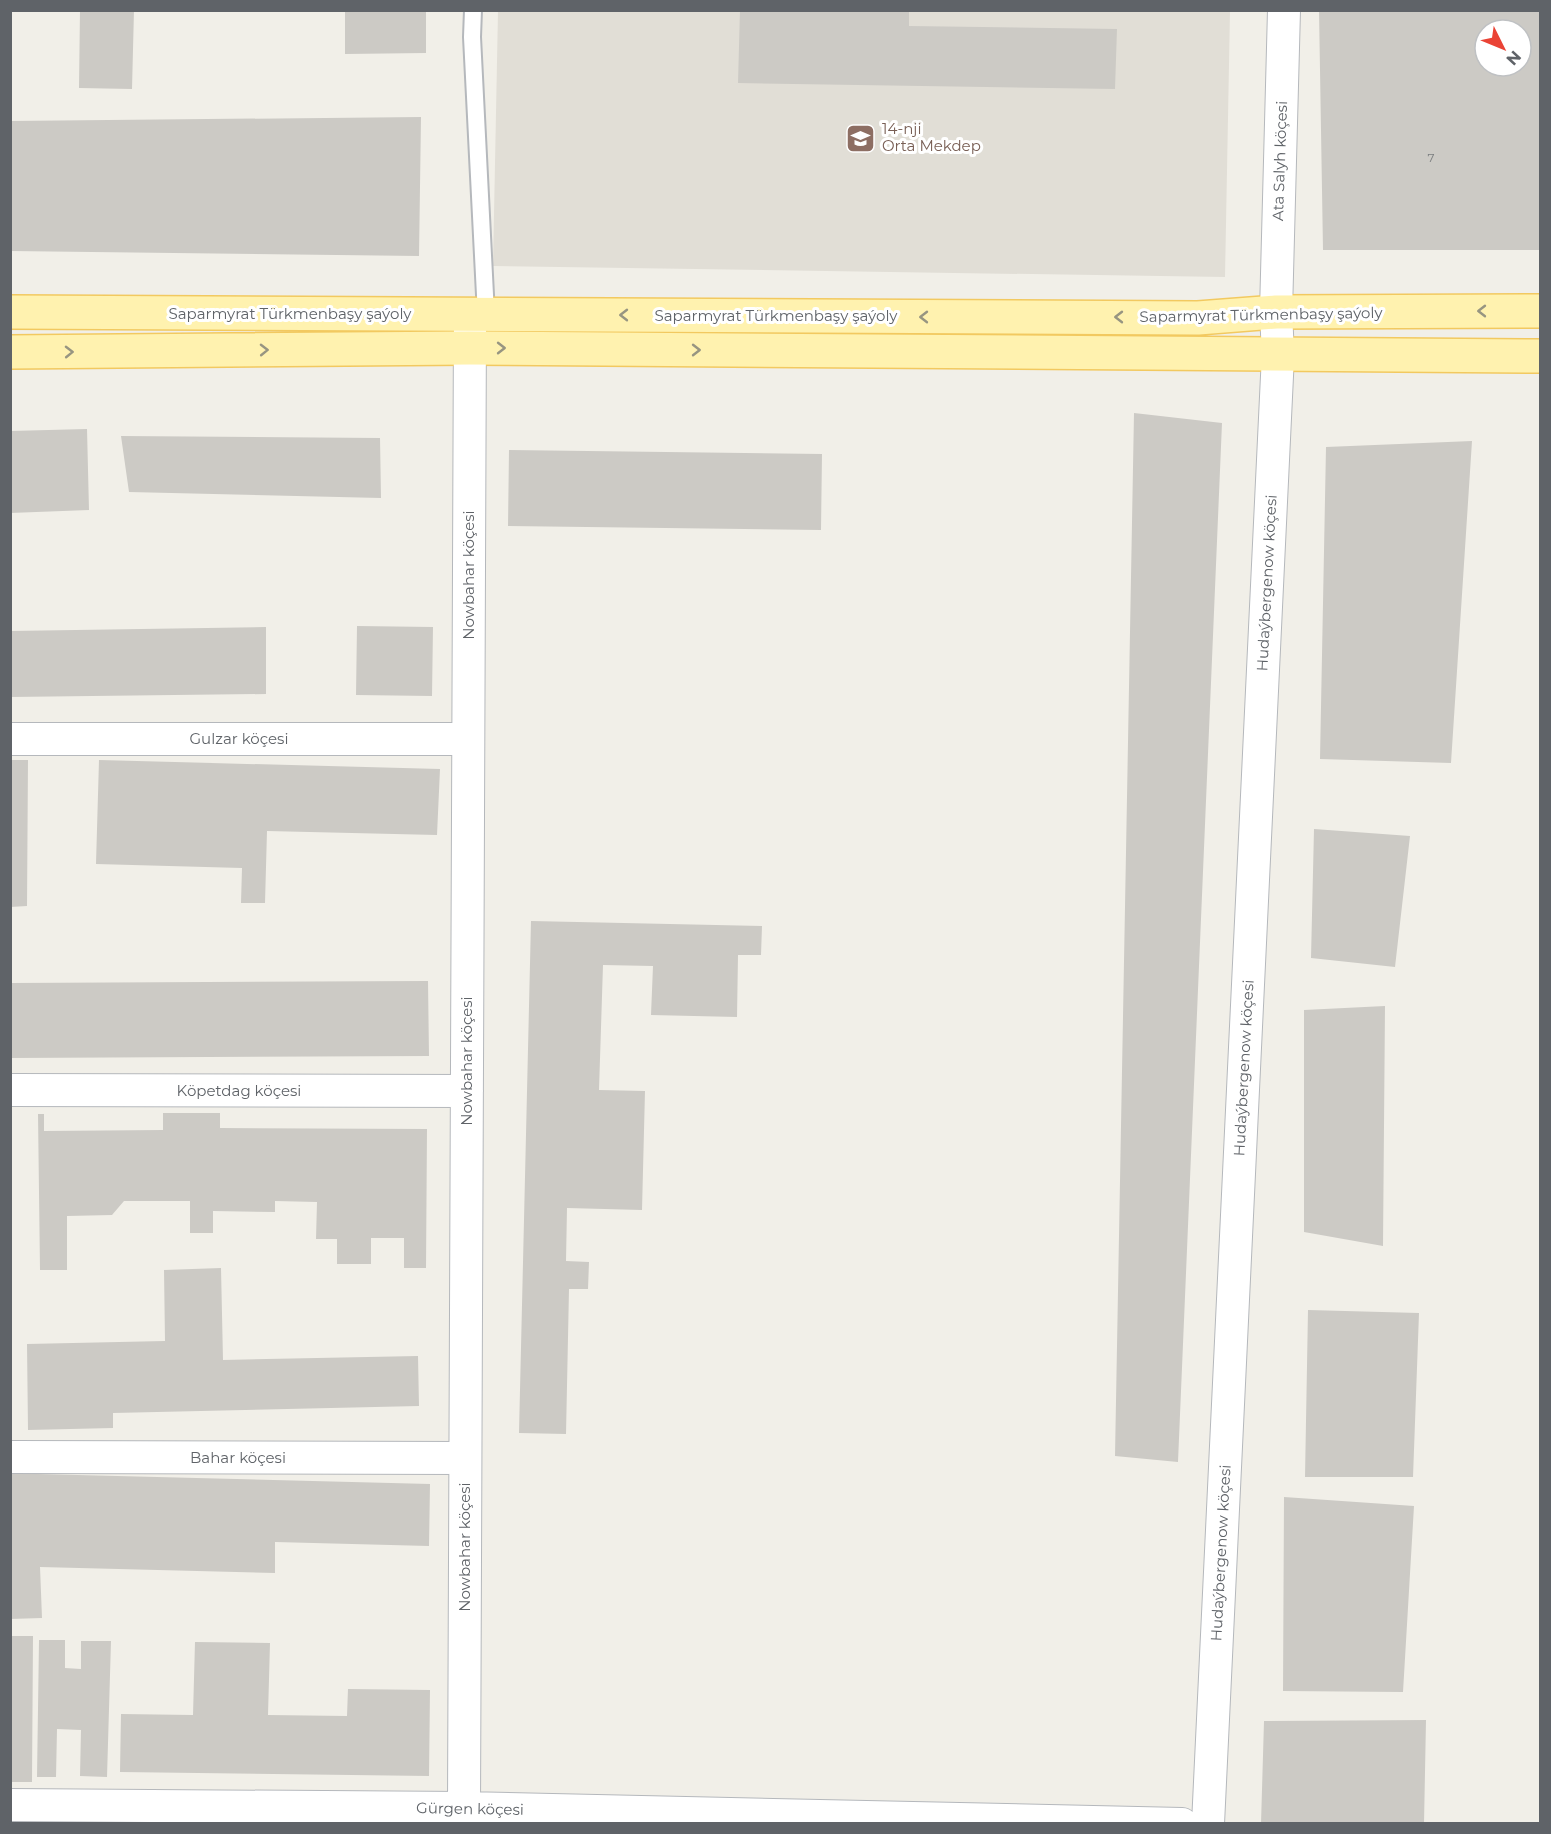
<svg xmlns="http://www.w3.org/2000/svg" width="1551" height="1834" font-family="Montserrat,sans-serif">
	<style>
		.education { fill: #e1ded6 }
		.building { fill: #cccac5; fill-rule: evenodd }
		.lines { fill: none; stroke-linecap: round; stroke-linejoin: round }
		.service-casing { stroke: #b5b8bc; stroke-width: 20 }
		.minor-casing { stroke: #b5b8bc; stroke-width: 34 }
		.primary-casing { stroke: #f2c960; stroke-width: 36 }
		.service { stroke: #fff; stroke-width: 16 }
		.minor { stroke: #fff; stroke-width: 32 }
		.primary { stroke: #fff2af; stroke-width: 33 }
		.oneway { stroke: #979581 }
		.labels { text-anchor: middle; stroke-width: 6; stroke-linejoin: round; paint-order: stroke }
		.number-label { font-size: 12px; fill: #7a7d7f }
		.education-label { font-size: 15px; fill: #785e54; stroke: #fff; text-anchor: start }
		.street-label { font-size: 15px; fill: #5f6368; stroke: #fff }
	</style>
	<rect width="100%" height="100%" fill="#f1efe8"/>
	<!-- education -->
	<path class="education" d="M498,11H1230L1225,277L493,266Z"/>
	<!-- building -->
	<path class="building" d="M80,10H134L132,89L79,88Z
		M345,10H426V53L345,54Z
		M740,10H909V26L1117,29L1115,89L738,83Z
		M1319,10H1540V250H1323ZM1485,30H1521V66H1485Z
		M421,117L419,256L10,251V121Z
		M1134,413L1222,423L1178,1462L1115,1456Z
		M87,429L89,510L10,513V431Z
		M121,436L380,438L381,498L129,492Z
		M1472,441L1451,763L1320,759L1326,447Z
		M509,450L822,454L821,530L508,526Z
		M357,626L433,627L432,696L356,695Z
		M266,627V694L10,697V631Z
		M10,760H28L27,906L10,907Z
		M99,760L440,769L437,835L267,831L265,903H241L242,868L96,864Z
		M1314,829L1410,836L1395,967L1311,958Z
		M531,921L762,926L761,955H738L737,1017L651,1015L653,966L603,965L599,1090L645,1091L642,1210L567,1208L566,1261L589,1262L588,1289H569L566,1434L519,1433Z
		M428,981L429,1056L10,1058V983Z
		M1385,1006L1383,1246L1304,1232V1010Z
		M163,1113H220V1128L427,1129L426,1268H404V1238H371V1264H337V1239H316L317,1202L275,1201V1212L213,1211V1233H190V1201H124L112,1215L67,1216V1270H40L38,1114H44V1131L163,1130Z
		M221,1268L223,1360L418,1356L419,1406L113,1413V1428L28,1430L27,1344L165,1341L164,1270Z
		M1308,1310L1419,1313L1413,1477H1305Z
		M10,1472H38V1474L430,1484L429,1546L275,1542V1573L40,1567L42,1618L10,1619Z
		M1284,1497L1414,1506L1403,1692L1283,1691Z
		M10,1636H33L32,1782H10Z
		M39,1640H65V1668L81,1669V1641H111L107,1777L80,1776L81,1730L57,1729L56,1777H37Z
		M195,1642L270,1643L268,1715L347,1716L348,1689L430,1690L429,1776L120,1772L121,1714L193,1715Z
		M1426,1720L1424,1824H1261L1264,1721Z"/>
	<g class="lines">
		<defs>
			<path id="service" d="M473,10L472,37L486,315"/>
			<path id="minor" d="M10,739H468
				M10,1090L467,1091
				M10,1457L465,1458
				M10,1805L464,1808L1182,1824
				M464,1808L470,321
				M1208,1824L1278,355L1276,312L1284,10"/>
			<path id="primary" d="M10,312L1198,318L1276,312L1540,311
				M10,352L469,348L1540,356"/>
		</defs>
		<!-- service casing -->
		<use href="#service" class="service-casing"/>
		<!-- minor casing -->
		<use href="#minor" class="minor-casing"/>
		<!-- primary casing -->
		<use href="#primary" class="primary-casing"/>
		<!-- service -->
		<use href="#service" class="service"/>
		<!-- minor -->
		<use href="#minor" class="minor"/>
		<!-- primary -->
		<use href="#primary" class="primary"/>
	</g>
	<!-- one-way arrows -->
	<defs><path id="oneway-chevron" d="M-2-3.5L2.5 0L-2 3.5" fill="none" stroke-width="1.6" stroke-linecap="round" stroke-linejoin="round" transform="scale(1.5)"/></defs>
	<g class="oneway">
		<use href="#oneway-chevron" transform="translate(1482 311) rotate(180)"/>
		<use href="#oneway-chevron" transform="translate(624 315) rotate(-180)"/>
		<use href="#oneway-chevron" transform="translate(924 317) rotate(-180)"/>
		<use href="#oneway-chevron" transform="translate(1119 317) rotate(-180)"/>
		<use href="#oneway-chevron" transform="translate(501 348)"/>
		<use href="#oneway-chevron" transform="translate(264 350) rotate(-1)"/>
		<use href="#oneway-chevron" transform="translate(696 350)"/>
		<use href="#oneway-chevron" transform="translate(69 352) rotate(-1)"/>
	</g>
	<!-- icons -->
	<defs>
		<symbol id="school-square" viewBox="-11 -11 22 22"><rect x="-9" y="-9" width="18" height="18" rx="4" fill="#8d6e63" stroke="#fff"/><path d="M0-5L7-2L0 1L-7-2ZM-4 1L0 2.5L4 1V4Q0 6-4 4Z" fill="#fff"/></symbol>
	</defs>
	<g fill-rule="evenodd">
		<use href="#school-square" x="844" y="122" width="33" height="33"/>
	</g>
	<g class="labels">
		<!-- number labels -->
		<g class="number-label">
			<text x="1431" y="162">7</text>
		</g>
		<!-- education labels -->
		<g class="education-label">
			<text x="882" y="134">14-nji<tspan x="882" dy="17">Orta Mekdep</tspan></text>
		</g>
		<!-- street labels -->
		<g class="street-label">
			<text transform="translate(1280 161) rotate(-88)" y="5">Ata Salyh köçesi</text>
			<text x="290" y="319">Saparmyrat Türkmenbaşy şaýoly</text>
			<text transform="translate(1261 315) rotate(-1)" y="5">Saparmyrat Türkmenbaşy şaýoly</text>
			<text x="776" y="321">Saparmyrat Türkmenbaşy şaýoly</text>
			<text transform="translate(469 575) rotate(-90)" y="5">Nowbahar köçesi</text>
			<text transform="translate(1267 583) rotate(-87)" y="5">Hudaýbergenow köçesi</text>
			<text x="239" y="744">Gulzar köçesi</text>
			<text transform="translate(467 1061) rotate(-90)" y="5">Nowbahar köçesi</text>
			<text transform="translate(1244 1068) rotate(-87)" y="5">Hudaýbergenow köçesi</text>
			<text x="239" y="1096">Köpetdag köçesi</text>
			<text x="238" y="1463">Bahar köçesi</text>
			<text transform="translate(465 1547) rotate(-90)" y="5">Nowbahar köçesi</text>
			<text transform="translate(1221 1553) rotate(-87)" y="5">Hudaýbergenow köçesi</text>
			<text transform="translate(470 1809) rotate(1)" y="5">Gürgen köçesi</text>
		</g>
	</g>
	<!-- border -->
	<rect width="1551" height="1834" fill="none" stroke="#5f6368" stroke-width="24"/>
	<!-- north arrow -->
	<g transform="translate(1503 48) rotate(133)"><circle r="28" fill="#ffffff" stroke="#bfc1c3" stroke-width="1.5"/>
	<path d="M0-4.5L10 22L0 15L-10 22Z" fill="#ea4335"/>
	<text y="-9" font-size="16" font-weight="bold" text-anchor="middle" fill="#5f6368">N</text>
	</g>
</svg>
